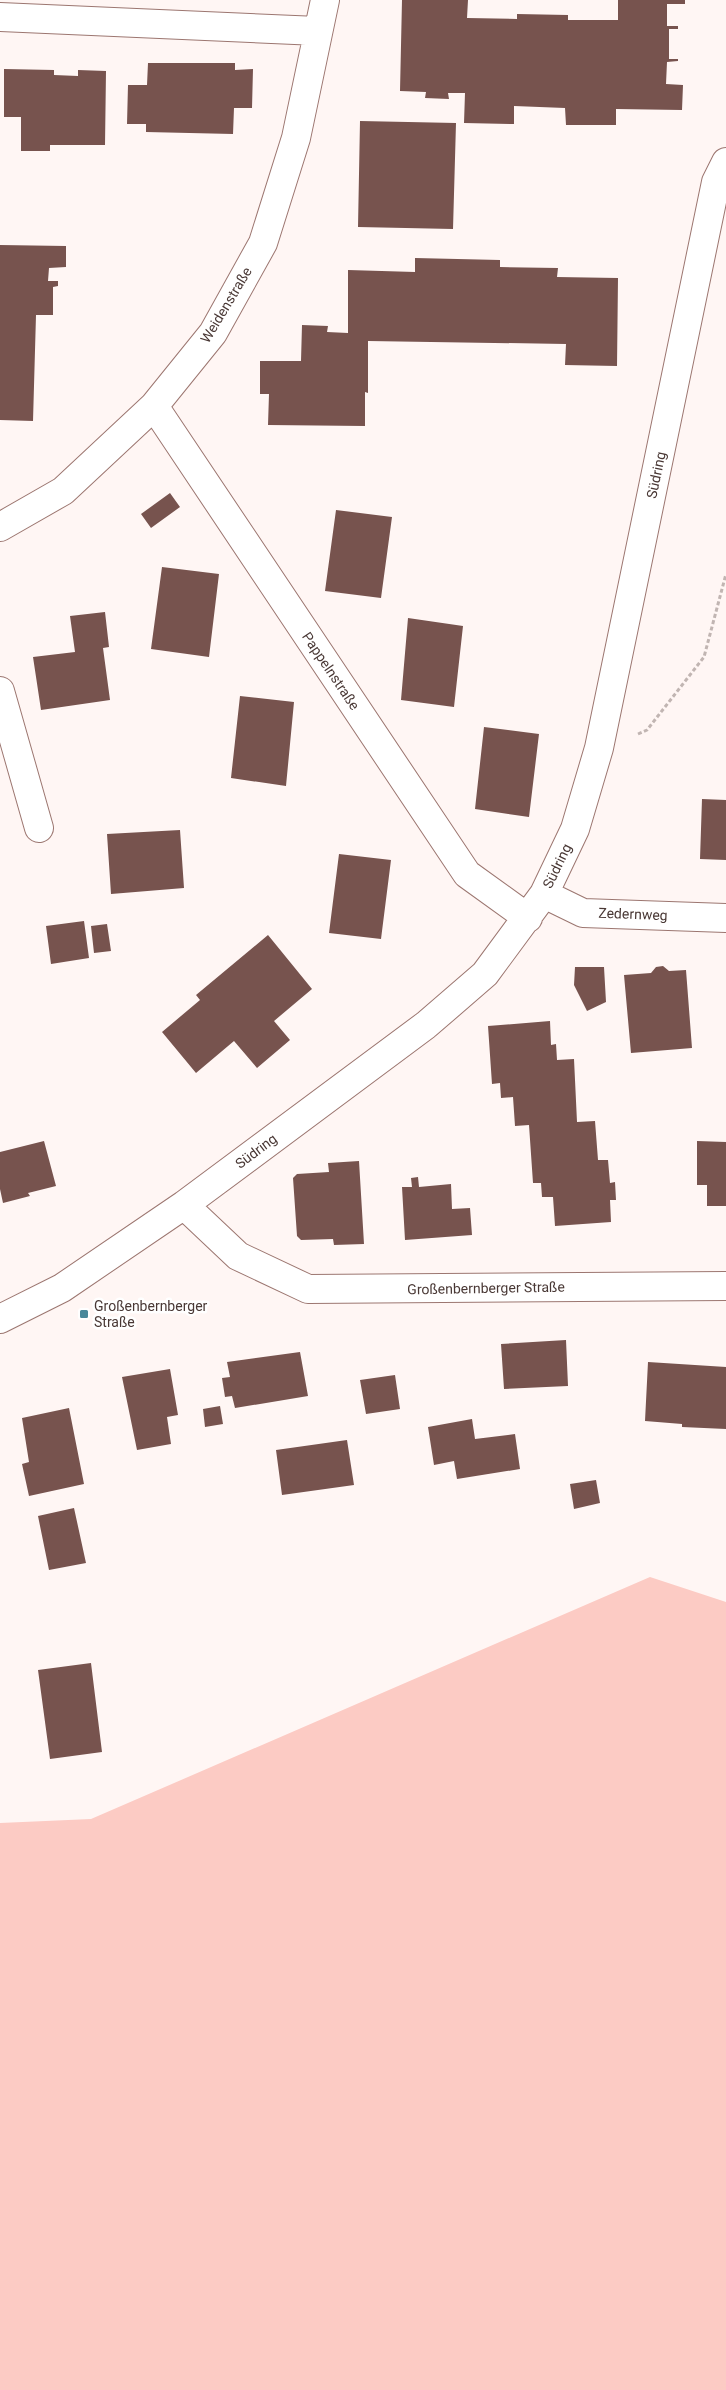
<svg xmlns="http://www.w3.org/2000/svg" width="726" height="2390" font-family="Roboto,sans-serif">
	<style>
		.green { fill: #fccbc4 }
		.building { fill: #77534e }
		.lines { fill: none; stroke-linecap: round; stroke-linejoin: round }
		.minor-casing { stroke: #9c7670; stroke-width: 30 }
		.path { stroke: #c1b5b2; stroke-width: 3; stroke-dasharray: 4 2.5; stroke-linecap: butt }
		.minor { stroke: #fff; stroke-width: 28 }
		.poi-dot { fill: #47889b; stroke: #fff; stroke-width: 2 }
		.labels { text-anchor: middle; stroke-width: 5; stroke-linejoin: round; paint-order: stroke }
		.street-label { font-size: 14px; fill: #493835; stroke: #fff }
		.poi-label { font-size: 14px; fill: #493835; stroke: #fff; text-anchor: start }
	</style>
	<rect width="100%" height="100%" fill="#fff6f4"/>
	<!-- green -->
	<path class="green" d="M650,1577L726,1602V2390H0V1823L91,1819Z"/>
	<!-- building -->
	<path class="building" d="M402,0H468L467,18L517,19V14L568,15V20H618V0H685V4H667V26H678V29H669V59H678V61L667,62L666,84L683,85L682,110L616,109V125H566L565,108L514,106V124L464,123L465,93H448L449,99L425,98L426,92L400,91Z
		M148,63H235V70L253,69L252,108H234L233,134L146,132V124H127L128,85H147Z
		M4,69L54,70V75L78,76V70L106,71L105,145H50V151H21V117H4Z
		M360,121L456,123L453,229L358,227Z
		M0,245L66,246V267L49,268L48,281H58V286L53,287V315H36L33,421L0,420Z
		M415,258L500,260V267L558,268L557,277L618,278L617,366L565,365L566,344L368,341V393L365,392V426L268,425L269,394H260V361H301L302,325L328,326L327,332L348,333V270L415,272Z
		M170,493L180,507L151,528L141,514Z
		M336,510L392,517L381,598L325,591Z
		M162,567L219,574L209,657L151,649Z
		M105,612L109,647L103,648L110,700L41,710L33,657L75,652L70,616Z
		M408,618L463,626L454,707L401,700Z
		M240,696L294,702L286,786L231,778Z
		M484,727L539,734L529,817L475,809Z
		M702,799L726,800V860L700,859Z
		M180,830L184,888L111,894L107,834Z
		M339,854L391,860L381,939L329,933Z
		M84,921L89,958L51,964L46,926Z
		M107,924L111,951L94,953L91,926Z
		M268,935L312,989L274,1021L290,1040L257,1068L234,1041L196,1073L162,1032L200,1000L196,995Z
		M663,966L669,971L686,970L692,1048L631,1053L624,975L651,973L656,967Z
		M575,967H604L606,1002L587,1011L574,985Z
		M550,1021L551,1045L556,1044L557,1060L574,1059L577,1122L595,1121L598,1160H608L610,1183L615,1182L616,1200H610L611,1222L555,1226L553,1197H542L541,1183H533L529,1125L515,1126L513,1097L501,1098L500,1083L492,1084L488,1026Z
		M44,1141L56,1186L28,1193L30,1196L3,1203L0,1189V1152Z
		M697,1141L726,1142V1206H707V1185H697Z
		M359,1161L364,1244L334,1245L333,1239L301,1240L297,1236L293,1178L297,1174L329,1172L328,1163Z
		M418,1177L419,1187L451,1184L452,1209L470,1208L472,1235L405,1240L402,1187H412L411,1178Z
		M566,1340L568,1386L504,1389L501,1344Z
		M300,1352L308,1396L235,1408L232,1396L225,1397L222,1378L230,1377L227,1362Z
		M648,1362L726,1367V1429L682,1427V1424L645,1421Z
		M170,1369L178,1415L167,1417L171,1444L137,1450L122,1377Z
		M395,1375L400,1409L366,1414L360,1380Z
		M220,1406L223,1424L205,1427L203,1409Z
		M69,1408L84,1484L29,1496L22,1464L29,1462L22,1418Z
		M472,1419L475,1439L515,1434L520,1469L457,1479L454,1461L434,1465L428,1427Z
		M347,1440L354,1485L282,1495L276,1450Z
		M596,1480L600,1503L574,1509L570,1484Z
		M74,1508L86,1563L49,1570L38,1516Z
		M91,1663L102,1752L50,1759L38,1670Z"/>
	<g class="lines">
		<defs>
			<path id="minor" d="M0,17L318,31
				M154,406L467,874L528,918
				M0,527L63,491L154,406L213,333L263,243L296,138L325,0
				M0,691L39,828
				M544,894L583,913L726,918
				M184,1205L238,1256L308,1289L726,1286
				M0,1319L62,1288L184,1205L426,1025L485,974L544,894L575,829L599,748L716,182L726,162"/>
		</defs>
		<!-- minor casing -->
		<use href="#minor" class="minor-casing"/>
		<!-- path -->
		<path class="path" d="M638,734L647,730L704,657L726,574"/>
		<!-- minor -->
		<use href="#minor" class="minor"/>
	</g>
	<!-- markers -->
	<rect class="poi-dot" x="79" y="1309" width="10" height="10" rx="2.5"/>
	<g class="labels">
		<!-- street labels -->
		<g class="street-label">
			<text transform="translate(226 305) rotate(-59)" y="5">Weidenstraße</text>
			<text transform="translate(656 475) rotate(-78)" y="5">Südring</text>
			<text transform="translate(331 671) rotate(56)" y="5">Pappelnstraße</text>
			<text transform="translate(557 866) rotate(-64)" y="5">Südring</text>
			<text transform="translate(633 914) rotate(2)" y="5">Zedernweg</text>
			<text transform="translate(256 1151) rotate(-37)" y="5">Südring</text>
			<text transform="translate(486 1288) rotate(-1)" y="5">Großenbernberger Straße</text>
		</g>
		<!-- poi labels -->
		<g class="poi-label">
			<text x="94" y="1311">Großenbernberger<tspan x="94" dy="16">Straße</tspan></text>
		</g>
	</g>
</svg>
